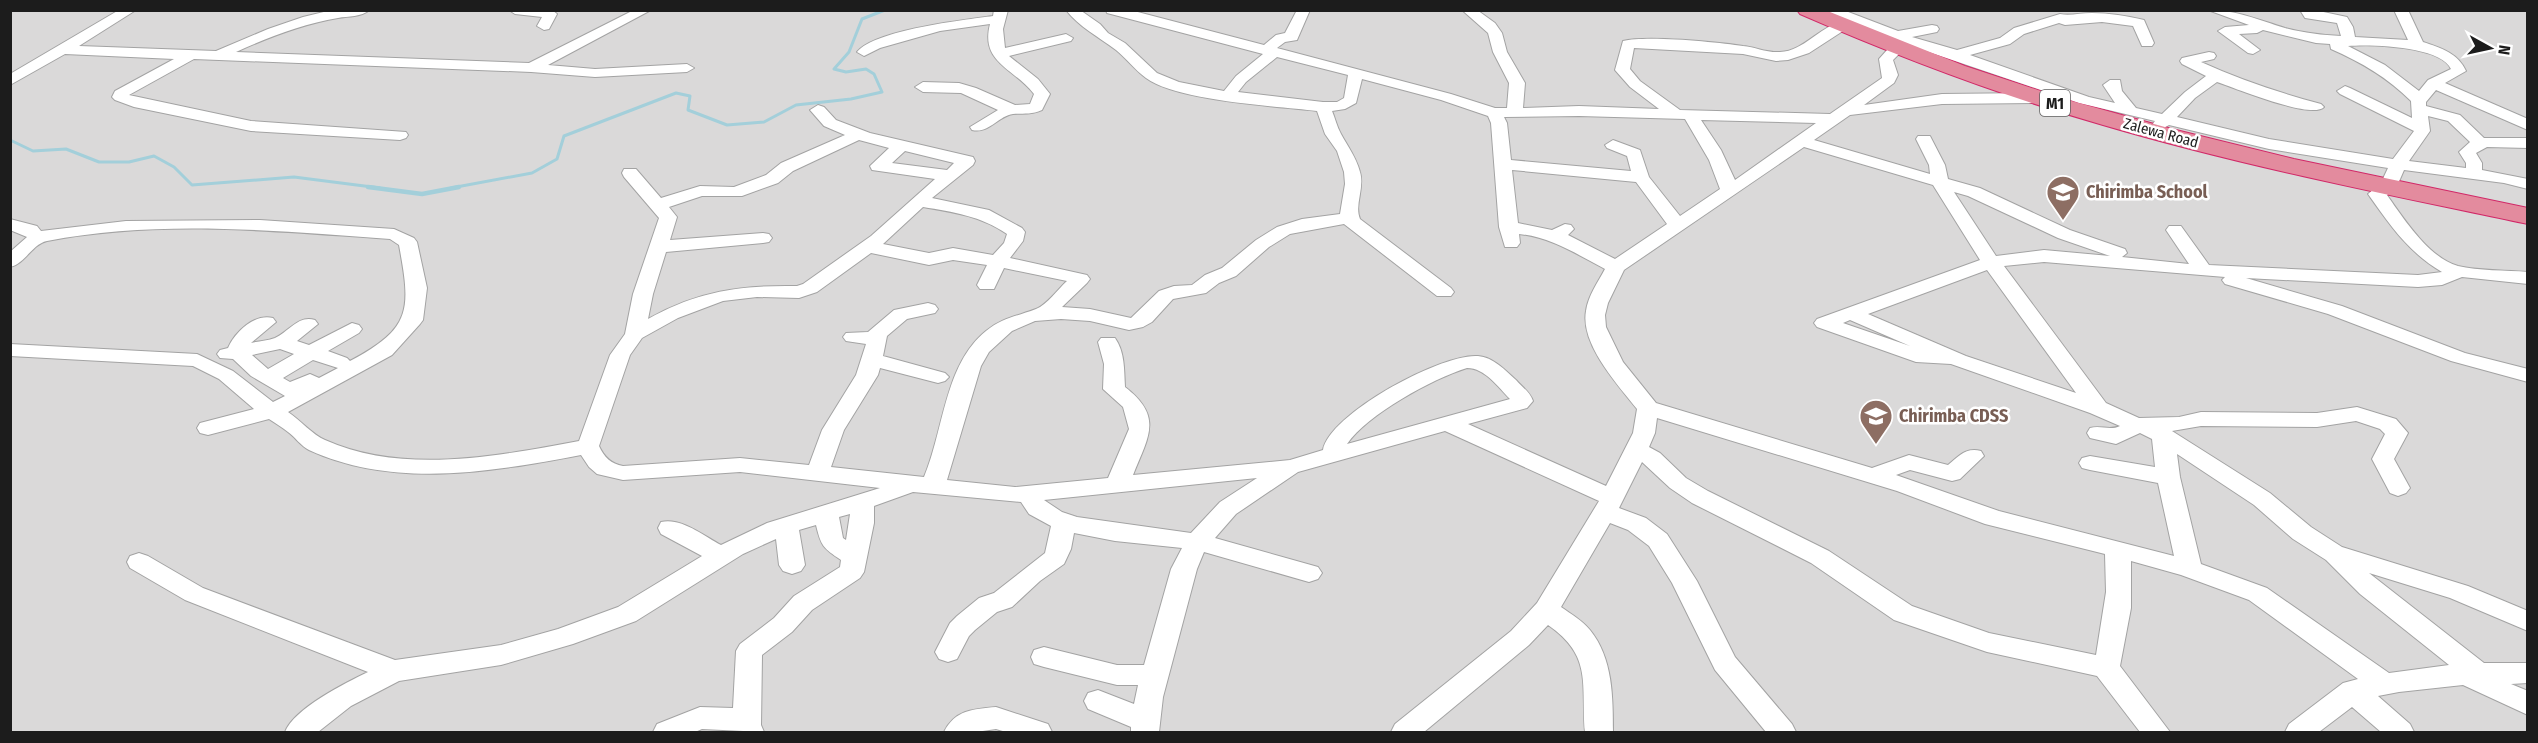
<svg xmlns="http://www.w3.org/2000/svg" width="2538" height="743" font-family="'Fira Sans Condensed',sans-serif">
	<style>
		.residential { fill: #dad9d9 }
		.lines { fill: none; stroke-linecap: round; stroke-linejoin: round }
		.stream-far1 { stroke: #a3cfda; stroke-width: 3 }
		.stream { stroke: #a3cfda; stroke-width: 4.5 }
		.minor-casing { stroke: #a3a3a3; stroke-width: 2 }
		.highway-casing { stroke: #d12968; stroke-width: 2 }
		.minor { fill: #fff; fill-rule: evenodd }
		.highway { fill: #e38b9e; fill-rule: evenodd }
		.labels { text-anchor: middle; stroke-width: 5; stroke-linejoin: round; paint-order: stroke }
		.far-street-label { font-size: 15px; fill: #1c1c1c; stroke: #fff }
		.shield { fill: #fff; stroke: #606060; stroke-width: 1.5 }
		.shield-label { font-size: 16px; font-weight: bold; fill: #1c1c1c }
		.education-label { font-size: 18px; font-weight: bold; fill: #785e54; stroke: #fff; text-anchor: start }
	</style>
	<rect width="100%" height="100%" fill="#ede9e2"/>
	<!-- residential -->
	<path class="residential" d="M11,11H2527V732H11Z"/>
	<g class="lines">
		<!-- stream-far1 -->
		<path class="stream-far1" d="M10,140L33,151L66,149L99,162H129L154,156L174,167L192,185L294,177L380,188
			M451,188L532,173L557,159L564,136L676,93L690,96L688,110L727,125L764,122L796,105L851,99L882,92L874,74L866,69L846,72L834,69L849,52L862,19L885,10"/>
		<!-- stream -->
		<path class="stream" d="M368,187L422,194L459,187"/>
		<defs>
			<path id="minor" d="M119,10H136L79,46L216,51L268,29L303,17L332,10H369C362,17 348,16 338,18C303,24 269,37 236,52L529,63L634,10H651L548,65L595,69L687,64L694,68L687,72L595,77L531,72L194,59L129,95L251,121L406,132L408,135L406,138L400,140L251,131L134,107L115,100L112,97L115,91L174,59L65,54L10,85V74Z
				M509,10H552L557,14L549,29L544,30L537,26L542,17L515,14Z
				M994,10H1008L1003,29L1005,48L1066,34L1073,38L1071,41L1009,56L1038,79L1050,94L1042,110C1031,115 1024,113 1013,114C998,116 989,134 972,130L970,127L998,110L961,93L923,92L915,87L923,82L959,83L976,88L1015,105L1030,104L1034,94C1014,68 980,63 990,24L940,31L880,48L864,56L857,52C875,30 963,20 993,16Z
				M1066,10H1080L1100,24L1108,33L1125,43L1157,73L1179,82L1224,91L1236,76L1263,54L1107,13L1106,10H1130L1264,45L1276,35L1285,33L1297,10H1310L1297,40L1285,42L1277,48L1451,94L1495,108H1507L1509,83L1493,52L1488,33L1462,10H1477L1495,23L1502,33L1507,52L1525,83L1523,108L1579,106L1659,109L1630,87L1615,70L1623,41C1646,35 1717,42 1743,46C1755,47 1767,53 1780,52C1804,51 1819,27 1841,22L1846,23L1848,26L1846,29L1809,53L1788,60L1776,61L1743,54L1634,48L1630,69L1640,81L1680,110L1830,114L1882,78L1879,59L1896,40L1823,10H1843L1898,31L1932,25L1937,26L1939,29L1937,32L1912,37L1957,50L2000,38L2014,28L2060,14C2070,16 2080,13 2092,13C2109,13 2127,16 2144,20L2154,43L2152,46H2142L2133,26L2102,22L2065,25L2059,23L2024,34L2010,44L1970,55L2089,97L2115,103L2103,85L2110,80H2120L2122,91L2136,108L2162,114L2185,92L2206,76L2182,64L2180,61L2182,58L2209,52L2214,53L2216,56L2214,59L2201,62C2240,80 2280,93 2321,104L2324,107C2312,120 2235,88 2217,82L2195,98L2177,117L2269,139L2393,159L2414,131L2340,94L2337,91L2345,86L2350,88L2412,118L2411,101C2388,78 2361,62 2331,49L2330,44L2316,43L2263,30L2257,33L2239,34L2260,50L2253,54L2248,53L2218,31L2225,27L2249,25L2208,10C2237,10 2258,20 2285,28C2304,33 2322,35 2341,36L2337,23L2305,18L2300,10H2314L2347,17L2353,27L2355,37L2408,40L2394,10H2408L2423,42C2441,48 2458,53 2466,71L2445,83L2528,119V130L2436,90L2426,102V106L2460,115L2484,138H2528V148L2487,147L2476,153L2482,163V170L2528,179V189L2504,183L2404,170L2397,186L2387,195C2403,218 2429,258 2458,266C2478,271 2506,270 2528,272V284L2462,277L2442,285L2418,287L2246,278L2342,306L2465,353L2528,369V382L2451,361L2328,314L2225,284L2222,280L2225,277L2044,262L2004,266L2106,403L2139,418L2179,417L2201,412L2317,413L2357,407L2396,419L2408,433L2394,459L2410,488L2406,493L2398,496L2390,493L2372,459L2385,434L2380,429L2356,421L2317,427L2201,426L2172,431L2270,493L2311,527L2342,547L2468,586L2528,611V631L2450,598L2369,573L2484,663H2528V683L2511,684L2528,691V715L2463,685L2399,692L2378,696L2410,724L2414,732H2381L2352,707L2319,732H2285L2289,724L2343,683L2358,679L2249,600L2181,575L2131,561V608L2120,666L2170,732H2140L2097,676L1987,652L1894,620L1811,563L1692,503L1670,488L1642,462L1619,508L1646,518L1667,534L1697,581L1735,657L1792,724L1796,732H1766L1715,670L1672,583L1649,546L1628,530L1610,523L1561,607C1571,614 1582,620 1590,630C1613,658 1613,698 1613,732H1585C1581,684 1593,656 1548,625L1529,645L1424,732H1391L1395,724L1511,631L1537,603L1599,501L1445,431L1298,472L1236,514L1215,538L1318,567L1322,573L1318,579L1309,582L1204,552L1197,569L1163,697L1159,732H1131V727L1088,709L1084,701L1088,693L1098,690L1134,704L1138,685H1117L1044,667L1034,664L1031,657L1034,650L1044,647L1117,665H1144L1171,569L1182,548L1115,541L1074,533L1071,549L1064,564L1040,581L1012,607L997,612L975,630L969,636L957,659L948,662L939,659L935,652L950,623L957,616L979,598L994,593L1045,553L1051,526L1029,514L1021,502L913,492L874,506V523L864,572L860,578L812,610L792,632L762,655L761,725L764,732L702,729L695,732H653L657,724L700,707L733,708L736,651L740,644L774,618L794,596L840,567L841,560C823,548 821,546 816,525L799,530L805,565L801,571L792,574L783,571L779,565L776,539L743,554L636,621L573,644L501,665L399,681L351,706L318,732H285C294,709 345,683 368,672L185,600L130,568L127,562L130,556L139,553L148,556L203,588L395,660L501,645L558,629L618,607L702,556L661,534L658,528L661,522C681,517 704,536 721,545L767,523L880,488L740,472L623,480L597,474L589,467L581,455C492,472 394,489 309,450C301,446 295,437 288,432C282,427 275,423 269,419L208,435L200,433L197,428L200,423L254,409L219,379L193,366L10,356V344L197,354L233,371L273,402L285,396L251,376L233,359L220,358L217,354L220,350L228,348C235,332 255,313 273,318L276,322L251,343C258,341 268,341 275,338C290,331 298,315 315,320L318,324L297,341L309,345L352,323L359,325L362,329L359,333L328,351L347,358L350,361C412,328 411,310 399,245L390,239C277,231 159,219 47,241C32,244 25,264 10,267V252L27,237L10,230V219L37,226L41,231L126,221L260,220L394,229L414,238L417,242L427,288L423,320L420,324L392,355L288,412C300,420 313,435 325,440C403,475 498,456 579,441L610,355L625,334L633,294L659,218L624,177L622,173L624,169H636L661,198L700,186L734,187L766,175L781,163L845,135L824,126L810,110L818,105L824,107L836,120L870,133L973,157L975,161L973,165L932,198L989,210L1022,228L1025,232L1023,241L1010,258L1087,275L1090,279L1087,283L1062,307L1090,309L1131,318L1159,291L1174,286L1192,285L1205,275L1222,268L1256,240L1277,227L1302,219L1340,214L1345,184L1344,172L1337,151L1325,134L1317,111C1276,106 1177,101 1146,78C1135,70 1126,58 1116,50C1099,37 1079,27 1066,10ZM1908,45L2079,103L2155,121L2152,125L2154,128L2160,130L2169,125L2269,149L2388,168L2381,183L2368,194C2390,225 2409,253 2442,272L2418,275L2209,265L2181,226H2169L2166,230L2189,264L2122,257L2127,253L2125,249L2070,230L1980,188L1948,179L1945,165L1930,136H1918L1916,139L1929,165L1930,174L1814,140L1850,115L1942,104L2039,103L2047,98L2039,93L1942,94L1864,105L1894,83L1898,75L1893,60ZM2348,46C2370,44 2441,46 2451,69L2428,80L2419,91L2385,65ZM1277,57L1348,75L1344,98L1337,102H1323L1238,92L1246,82ZM1362,79L1441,100L1488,116L1491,123L1499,227L1505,247H1517L1520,243L1519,234C1551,237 1578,255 1605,269C1598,282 1588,296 1586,311C1580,344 1618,385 1637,409L1633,433L1606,486L1468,424L1527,408L1533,401C1530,392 1522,387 1516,380C1505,370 1493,357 1478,356C1442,353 1329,414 1323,450L1290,460L1133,475C1148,437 1164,417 1125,387C1124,370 1125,352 1115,338H1101L1098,342L1104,364L1103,389L1123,407L1129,429L1108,478L1015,487L947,480L981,366L989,352L1012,331L1035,321L1061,319L1090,321L1129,330L1143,327L1152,322L1173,299L1206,293L1219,283L1236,276L1269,247L1290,234L1344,224L1437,296H1451L1454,292L1451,288L1360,219C1354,205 1365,188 1360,172C1356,157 1348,147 1341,134C1337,127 1335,118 1332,111L1345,109L1356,103ZM1579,116L1685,119L1709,160L1720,189L1680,216L1649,177L1640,150L1613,140L1605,145L1607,148L1627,156L1631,171L1511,160L1507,123L1504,117ZM2428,116L2448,121L2470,142L2459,152L2466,163V168L2409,161L2430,131ZM1701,120L1816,123L1735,180L1721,150ZM859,140L889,148L870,166L872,170L935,179L871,236L803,284L797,286C741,285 697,291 648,319L653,294L666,252L763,243L769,242L772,238L769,234L763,233L670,240L677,217L669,207L702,196H742L778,183L793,171ZM1804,147L1933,185L1980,260L1817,319L1814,323L1817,327L1916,362L1951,364L2090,413L2120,426C2110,431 2101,425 2090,428L2087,433L2090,438L2116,444L2140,433L2152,439L2155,467L2090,456L2082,458L2079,463L2082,468L2090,470L2158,483L2174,556L1999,511L1896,475L1910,470L1952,481L1960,479L1984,456L1981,451C1966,447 1959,456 1948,465L1909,455L1872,468L1656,403L1623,362L1606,327L1605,315L1608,303L1624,270ZM905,151L954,163L947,170L892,163ZM1512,170L1636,182L1667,224L1615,259L1568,235L1574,229L1571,225L1565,224L1552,230L1518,223ZM1954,192L1968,196L2058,238L2110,256L2044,250L1996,256ZM923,207C953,212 981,216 1007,234L1004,243L993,255L953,248L929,253L883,244ZM871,253L929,265L953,260L987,265L977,285L980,289H994L1004,268L1067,281C1058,289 1047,305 1036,309C1018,316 1002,318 986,331C944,365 944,431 924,477L831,467L844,430L878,375L880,368L938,383L945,381L949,377L945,373L883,356L887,336L907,319L935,313L938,309L935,305L928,303L894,310L868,332L846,333L843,337L846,341L866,344L856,375L822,430L809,465L740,458L623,466C611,464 604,457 599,446L630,355L642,338L678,318L723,301L757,297L799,298L817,292ZM1987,270L2076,393L1966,356L1868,314ZM1850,320L1910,346L1843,323ZM280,349L294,354L268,369L252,355ZM313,360L338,368L319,378L310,374L290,382L283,378ZM1467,368C1485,368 1498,387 1510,399L1347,444C1368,414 1432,379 1467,368ZM1657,418L1897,491L1985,524L2105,554L2106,592L2096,655L1989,633L1912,606L1829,551L1708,491L1686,478L1660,453L1649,447L1655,433ZM2177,454L2254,505L2293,539L2326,560L2360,594L2449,665L2389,673L2267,588L2201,564L2180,477ZM1257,478L1220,502L1191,533L1077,517L1062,512L1044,500ZM850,514L846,540L843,538L839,517Z
				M996,707L1048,724L1052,732H1006L996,729L976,732H944C955,710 973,709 996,707Z"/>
			<path id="highway" d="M1797,10H1825L1965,66L2068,100L2172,129L2294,159L2528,208V224C2385,194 2242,166 2103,125C1999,95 1899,57 1800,14Z"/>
		</defs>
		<!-- minor casing -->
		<use href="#minor" class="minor-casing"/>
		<!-- highway casing -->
		<use href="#highway" class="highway-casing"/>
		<!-- minor -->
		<use href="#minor" class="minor"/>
		<!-- highway -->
		<use href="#highway" class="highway"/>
	</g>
	<!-- icons -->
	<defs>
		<symbol id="school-pin" viewBox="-11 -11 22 30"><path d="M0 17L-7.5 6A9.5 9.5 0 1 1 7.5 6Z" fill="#8d6e63" stroke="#fff"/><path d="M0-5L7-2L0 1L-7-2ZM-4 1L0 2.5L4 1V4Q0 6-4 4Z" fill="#fff"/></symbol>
	</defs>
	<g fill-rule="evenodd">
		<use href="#school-pin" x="2044" y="173" width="38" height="52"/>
		<use href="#school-pin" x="1857" y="397" width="38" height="52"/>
	</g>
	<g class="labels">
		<!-- far-street labels -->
		<g class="far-street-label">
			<text transform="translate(2161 133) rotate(15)" y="5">Zalewa Road</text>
		</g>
		<!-- shield labels -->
		<rect class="shield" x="2040" y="90" width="30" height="26" rx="4.5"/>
		<g class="shield-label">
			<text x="2055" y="109">M1</text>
		</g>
		<!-- education labels -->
		<g class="education-label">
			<text x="2086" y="198">Chirimba School</text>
			<text x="1899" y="422">Chirimba CDSS</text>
		</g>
	</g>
	<!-- border -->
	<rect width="2538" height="743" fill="none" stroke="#1c1c1c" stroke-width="24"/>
	<!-- north arrow -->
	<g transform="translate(2490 48) rotate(98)" stroke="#ffffff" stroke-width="4.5" paint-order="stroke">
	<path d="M0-4.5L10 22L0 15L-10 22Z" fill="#1c1c1c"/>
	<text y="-9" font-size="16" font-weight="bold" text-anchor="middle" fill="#1c1c1c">N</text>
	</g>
</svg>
